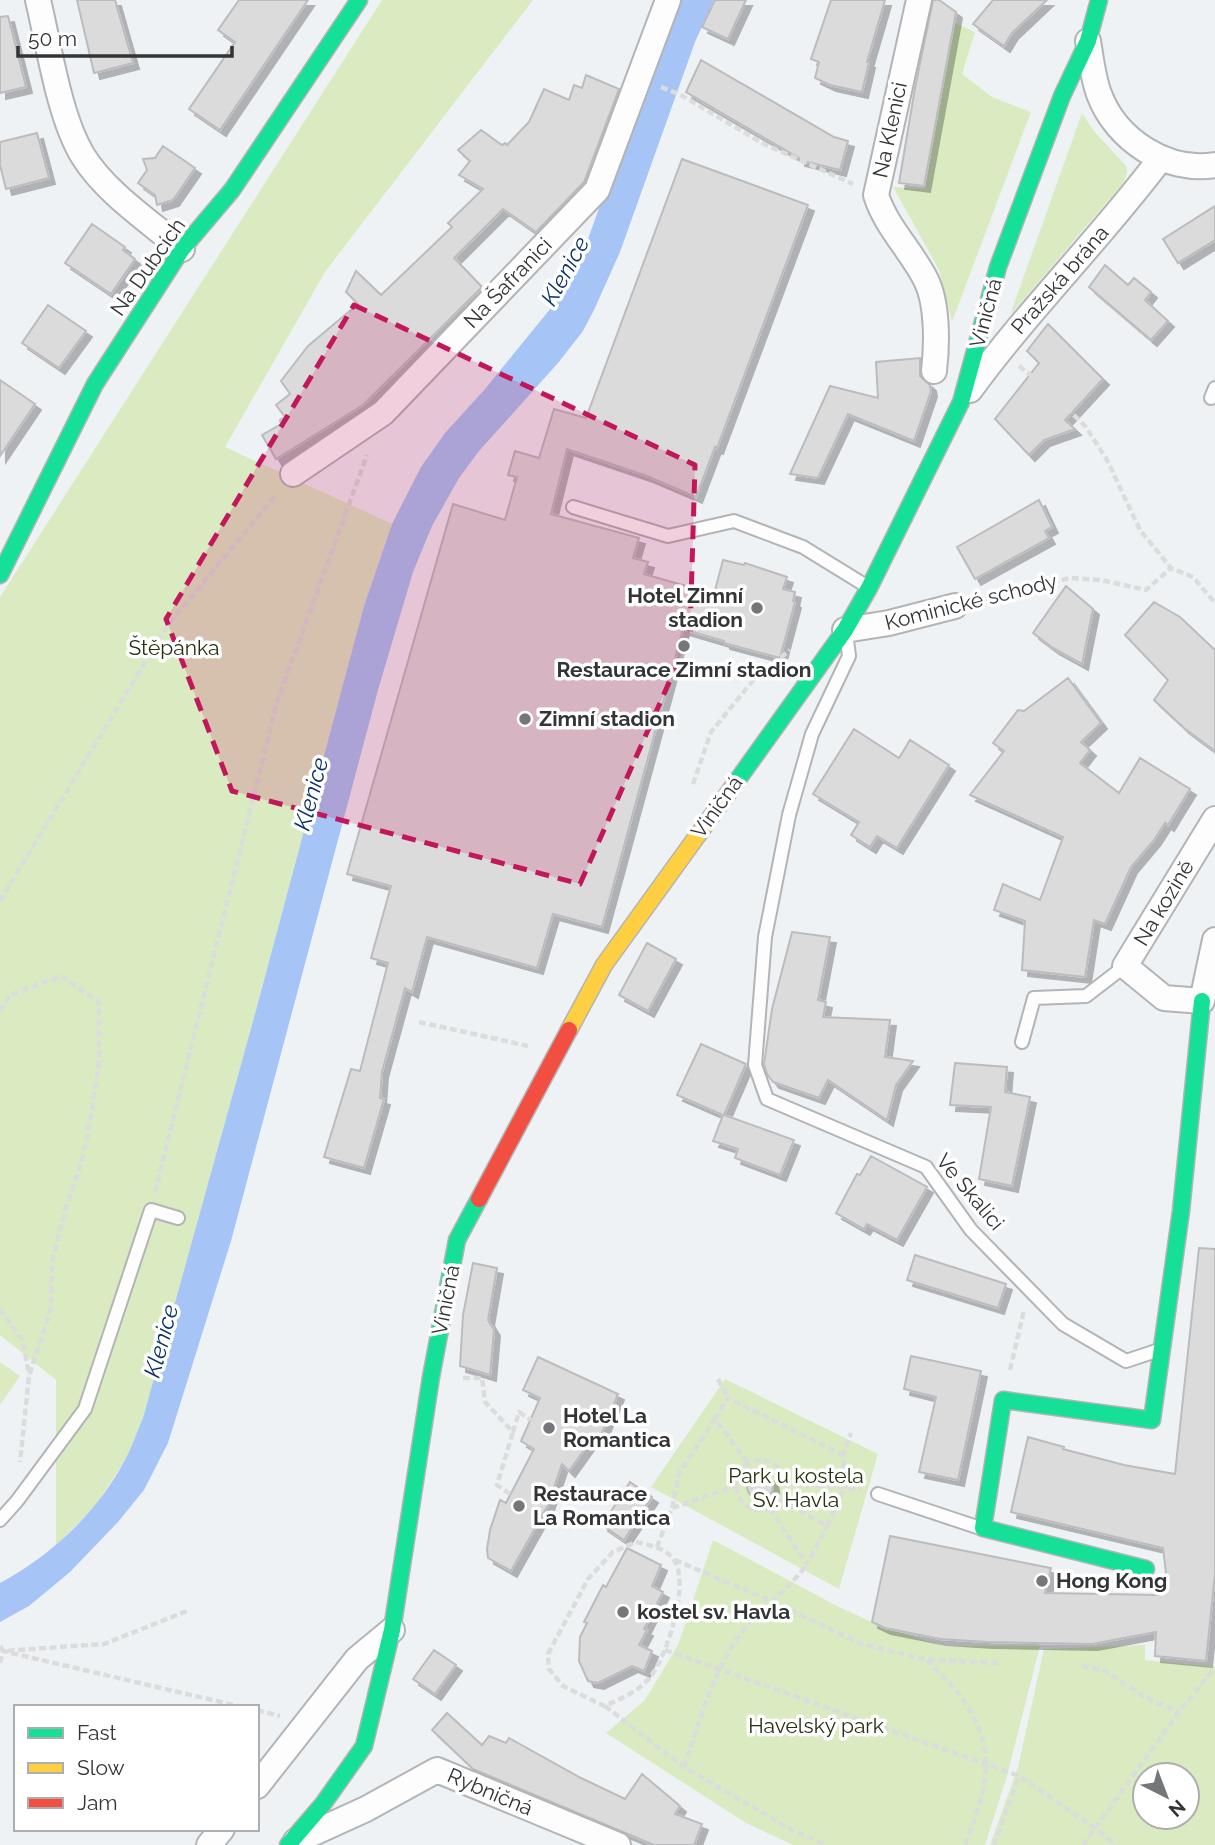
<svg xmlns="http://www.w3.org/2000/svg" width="1215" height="1845" font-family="Raleway,sans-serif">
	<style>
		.green { fill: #daebc2; fill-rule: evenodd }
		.water { fill: #a6c5f6 }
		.building { fill: #dbdbdc; stroke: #bcbcbe; stroke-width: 2; filter: url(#shadow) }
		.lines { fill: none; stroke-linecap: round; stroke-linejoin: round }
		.lane-casing { stroke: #b2b4b6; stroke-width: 16 }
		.street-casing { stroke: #b2b4b6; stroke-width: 28 }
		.fast-casing { stroke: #b2b4b6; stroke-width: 19 }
		.slow-casing { stroke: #b2b4b6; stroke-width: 19 }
		.jam-casing { stroke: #b2b4b6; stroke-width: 19 }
		.path { stroke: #dbdcdc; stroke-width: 4.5; stroke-dasharray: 7 3.5; stroke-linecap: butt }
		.lane { stroke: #fdfdfe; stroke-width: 12 }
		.street { stroke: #fdfdfe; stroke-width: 24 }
		.fast { stroke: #16e098; stroke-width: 16 }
		.slow { stroke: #ffcf43; stroke-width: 16 }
		.jam { stroke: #f24e42; stroke-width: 16 }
		.marked { fill: #c2185b; fill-opacity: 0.2; stroke: #c2185b; stroke-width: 5; stroke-dasharray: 14 9; stroke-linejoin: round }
		.poi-dot { fill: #747679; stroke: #fff; stroke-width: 2.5 }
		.labels { text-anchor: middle; stroke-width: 7; stroke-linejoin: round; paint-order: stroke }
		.street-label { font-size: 21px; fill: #323436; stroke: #fff }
		.poi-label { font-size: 21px; font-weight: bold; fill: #323436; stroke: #fff; text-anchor: start }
		.park-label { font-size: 21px; fill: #26300f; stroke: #fff }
		.water-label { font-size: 23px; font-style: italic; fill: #08316b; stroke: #fff }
	</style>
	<defs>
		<filter id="shadow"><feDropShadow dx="6" dy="6" stdDeviation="0" flood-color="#0004"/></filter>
	</defs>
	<rect width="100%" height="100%" fill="#eff2f5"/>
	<!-- green -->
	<path class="green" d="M382,0H533L325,272L225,447L392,524L364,606L255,1014L143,1418L126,1459L95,1506L56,1546V1380L0,1335V597Z
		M953,22L975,32L962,74L992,97L1031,112L952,322L939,270L893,187L925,189Z
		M1082,113L1093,130L1126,166L1127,171L1124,182L1010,315Z
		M0,1362L20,1376L0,1405Z
		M725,1379L878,1454L839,1589L651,1487Z
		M713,1540L839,1607L885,1628L944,1646H1040L1007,1776L985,1845H793L746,1823L606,1733L645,1700L678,1645Z
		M1145,1645V1660L1215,1667V1845H990L1018,1767L1044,1649ZM1145,1775H1187V1817H1145Z"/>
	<!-- water -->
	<path class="water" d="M680,0H714L695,42L620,252L594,310L583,331L558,363L479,451L459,478L432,526L413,572L378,690L231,1241L168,1443L144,1490L118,1522L70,1572L29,1606L0,1622V1583C52,1555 98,1512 126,1458C133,1445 137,1431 143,1418L255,1014L364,606L392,524L421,467L445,433L485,389L568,287L578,267L633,113Z"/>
	<!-- building -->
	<path class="building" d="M77,0H115L133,63L94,73Z
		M239,0H308L220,130L189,109L235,42L218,30Z
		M715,0H746L728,39L702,27Z
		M831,0H885L867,62H869L862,92L830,85L815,78L819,62L811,59Z
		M933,0H939L956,12L924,186L899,183L915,88Z
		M993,0H1047L1012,33L1004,46L973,24Z
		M8,16L26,87L0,93V17Z
		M701,60L834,137L848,141L840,170L799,160V158L686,92Z
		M586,75L619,89L584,182L536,232L503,209L454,258L482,287L363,405L276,459L262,435L281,424L280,420L285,417L276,405L290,394L281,381L308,346L358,304L346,292L356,271L381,295L452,227L448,223L483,189L459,175L470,161L458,150L481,130L502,145L505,143L507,145L529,122L544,89L569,100L574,85L582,88Z
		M37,133L49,178L6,189L0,165V142Z
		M163,146L195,168L173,200L157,205L155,195L138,183L147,170L143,159L155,158Z
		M682,159L808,205L717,448L715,447L696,497L647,476L567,449L551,514L639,538L633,558L648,562L644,574L714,594L723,560L744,565L745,563L787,577L783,589L795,592L793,601L795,602L780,658L724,643V641L683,629L602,927L553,914L537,968L427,937L412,992L405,988L382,1072L380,1098L384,1099L364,1168L324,1157L351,1069L360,1071L388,963L371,958L391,886L347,874L453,504L505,520L517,477L508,475L515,451L539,458L554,409L586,418Z
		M1215,206V240L1178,263L1163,239Z
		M92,224L125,247L123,250L135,259L111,294L65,263Z
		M1105,265L1128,285L1134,278L1151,292L1145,300L1168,321L1151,340L1089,287Z
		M48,305L86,331L59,368L22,343Z
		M1048,324L1103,379L1065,420L1075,429L1044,440L1029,455L995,419L1039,363L1027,351Z
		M920,358V376L930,385L931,391L914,441L848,414L818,478L790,474L830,386L878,398L876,362Z
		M0,380L35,404L0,456Z
		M1039,500L1052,527L1045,531L1049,538L975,579L957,547Z
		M1066,586L1093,609L1082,664L1053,648L1033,633Z
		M1154,602L1180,617L1215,650V751L1184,728L1154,700L1168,680L1125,635Z
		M1068,678L1101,723L1081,742L1090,750L1080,763L1119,793L1140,758L1190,789L1168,825L1165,823L1154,840L1131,867L1105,924L1094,920L1085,977L1022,970L1025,921L994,910L1003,884L1040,900L1063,837L970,795L1004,751L993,743L1018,710L1024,711Z
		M854,729L899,758L910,740L949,765L897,848L877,836L870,847L851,835L859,822L813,794Z
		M792,932L830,937L818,1000L826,1002L823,1017L890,1020L885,1057L913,1061L896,1085L887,1120L828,1080L819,1098L773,1082L767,1074L764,1064L772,1009Z
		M647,943L676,959L648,1011L619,995Z
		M701,1044L746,1064L724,1115L794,1140L780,1175L735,1158L738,1149L713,1141L723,1115L677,1095Z
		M955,1063L1007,1067L1005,1092L1030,1097L1012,1186L979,1179L991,1107L950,1105Z
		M871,1156L927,1187L897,1240L867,1224L864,1229L836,1213L857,1174L860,1175Z
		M1199,1248L1215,1249V1573L1206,1661L1155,1656L1156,1632L1092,1644L987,1642L940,1639L885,1628L872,1622L890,1536L1051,1568L1045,1593L1160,1595L1166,1573L1163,1548L1011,1512L1028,1437L1064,1447L1063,1449L1124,1465L1175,1474Z
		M915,1255L1006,1284L998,1308L907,1280Z
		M473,1263L497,1268L488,1320L494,1330L490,1375L460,1366L463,1315Z
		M911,1356L981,1371L958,1480L919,1472L936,1397L904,1389Z
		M538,1357L618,1394L598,1442L592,1439L569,1471L562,1464L548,1505L511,1571L488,1558L487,1549L490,1530L500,1500L506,1503L534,1449L521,1441L540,1398L523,1390Z
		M747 1486a13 13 0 1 1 26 0a13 13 0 1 1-26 0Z
		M630,1482L652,1497L624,1540L602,1525Z
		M627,1548L661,1565L652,1586L663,1592L644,1629L647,1630L639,1645L652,1651L644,1671L632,1666L598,1683L588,1681L579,1661L580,1637L587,1623L584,1622L603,1585L606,1587Z
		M434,1650L456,1665L435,1694L413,1679Z
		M447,1713L482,1745L489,1736L506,1743L509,1738L581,1778L625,1799L642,1774L680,1806L675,1814L702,1824L694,1845H654L473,1769L432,1730Z"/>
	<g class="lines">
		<defs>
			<path id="lane" d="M1211,398L1215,388
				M573,507L668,536L734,521L803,547L868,587
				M847,640L849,656L812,734L789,815L765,937L755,1065L767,1099L926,1167L971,1230L1063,1324L1126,1361L1159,1350
				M1022,1042L1034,998L1086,996L1125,966
				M878,1494L980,1528
				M0,1520L17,1501L85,1409L151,1210L178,1218"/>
			<path id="street" d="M38,0C49,46 59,117 83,156C105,192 150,222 182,249
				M919,0L876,195C886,227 911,250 926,280C938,304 937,345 934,371
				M1088,41C1091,59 1093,78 1099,94C1116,140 1167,173 1215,165
				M970,390C1029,309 1101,238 1161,158
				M293,474L383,413L597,190L668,0
				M845,630L889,623L955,606
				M1215,819L1125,966L1164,998L1202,1001L1215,940
				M257,1786L357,1659L392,1630
				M296,1841L366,1809L437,1770L618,1845
				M209,1845L222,1829"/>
			<path id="fast" d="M0,575L95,384L182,249L232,190L359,0
				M734,785L845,630L869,588L961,402L998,267L1062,96L1088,41L1099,0
				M1146,1569L983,1528L1003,1400L1152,1420L1181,1211L1202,1001
				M288,1845L323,1804L364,1746L392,1630L431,1377L457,1240L479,1199"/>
			<path id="slow" d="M569,1030L604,965L734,785"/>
			<path id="jam" d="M479,1199L569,1030"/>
		</defs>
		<!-- lane casing -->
		<use href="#lane" class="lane-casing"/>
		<!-- street casing -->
		<use href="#street" class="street-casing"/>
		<!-- fast casing -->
		<use href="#fast" class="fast-casing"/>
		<!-- slow casing -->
		<use href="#slow" class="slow-casing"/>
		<!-- jam casing -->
		<use href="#jam" class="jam-casing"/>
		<!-- path -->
		<path class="path" d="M661,87L679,94L764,144L853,184
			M1019,366L1042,384L1086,427L1107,460L1140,530L1171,568L1193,577L1215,603
			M980,600L1070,578L1101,580L1146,590L1171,568
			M693,784L711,732L756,677L790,650
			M0,901L167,626L277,494
			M0,1011L10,995L61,976L99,1002V1061L91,1116L83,1157L66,1208L52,1261L51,1308L29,1376L20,1462
			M419,1022L528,1046
			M155,1192L277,702L367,455
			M0,1309L23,1341L29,1375
			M1010,1370L1024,1310
			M463,1378H482L485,1402L513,1432L519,1412L531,1420
			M718,1379L728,1398
			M715,1419L728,1398L843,1455
			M736 1485a25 25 0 1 1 50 0a25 25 0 1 1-50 0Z
			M786,1484L845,1487L861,1491
			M510,1494L497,1485L513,1432
			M781,1500L827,1526L845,1487L843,1455L851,1433
			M672,1508L679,1474L715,1419L748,1463
			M770,1509L807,1564L827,1526
			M636,1542C649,1545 666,1548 674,1560C690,1583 668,1652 653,1673C641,1691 623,1698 604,1706L563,1686L549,1669L548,1654L588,1579L613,1552Z
			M657,1547L672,1508L735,1486
			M675,1560L771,1601L862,1644L927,1660L999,1663
			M0,1646L3,1651L104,1644L187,1611
			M665,1650L1019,1776L1095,1828L1116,1845
			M927,1660C939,1673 954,1686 964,1701C999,1752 986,1792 965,1845
			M0,1663L3,1651L242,1707
			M1082,1666L1105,1671L1145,1697L1179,1712
			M605,1706L684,1767L792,1830L826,1845
			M257,1710L280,1716
			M684,1767C699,1723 712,1674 739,1636C759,1609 788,1591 807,1564
			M994,1845L1019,1776
			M1083,1845L1179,1712L1215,1668"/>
		<!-- lane -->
		<use href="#lane" class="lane"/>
		<!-- street -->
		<use href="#street" class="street"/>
		<!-- fast -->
		<use href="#fast" class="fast"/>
		<!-- slow -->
		<use href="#slow" class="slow"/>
		<!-- jam -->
		<use href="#jam" class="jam"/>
	</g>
	<!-- marked area -->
	<path class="marked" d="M354,305L695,465L690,635L580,884L232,791L166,619Z"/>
	<!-- markers -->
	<g class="poi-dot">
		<circle cx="757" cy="608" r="7"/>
		<circle cx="684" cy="646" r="7"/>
		<circle cx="525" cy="719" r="7"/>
		<circle cx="549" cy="1428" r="7"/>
		<circle cx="519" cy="1506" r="7"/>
		<circle cx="1042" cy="1581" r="7"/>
		<circle cx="623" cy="1612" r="7"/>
	</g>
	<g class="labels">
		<!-- street labels -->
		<g class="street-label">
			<text transform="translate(890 130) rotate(-78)" y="7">Na Klenici</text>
			<text transform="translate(148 267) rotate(-55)" y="7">Na Dubcích</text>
			<text transform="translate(1060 280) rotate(-49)" y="7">Pražská brána</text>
			<text transform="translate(508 283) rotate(-46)" y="7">Na Šafranici</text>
			<text transform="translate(986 313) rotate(-75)" y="7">Viničná</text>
			<text transform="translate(971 602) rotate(-14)" y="7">Kominické schody</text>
			<text transform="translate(717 807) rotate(-54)" y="7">Viničná</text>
			<text transform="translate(1164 903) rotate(-59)" y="7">Na kozině</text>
			<text transform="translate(970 1192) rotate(50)" y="7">Ve Skalici</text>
			<text transform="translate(446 1300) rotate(-79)" y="7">Viničná</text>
			<text transform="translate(490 1792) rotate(23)" y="7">Rybničná</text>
		</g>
		<!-- poi labels -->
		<g class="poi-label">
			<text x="743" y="603" text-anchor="end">Hotel Zimní<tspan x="743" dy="24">stadion</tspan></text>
			<text x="684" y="677" text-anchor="middle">Restaurace Zimní stadion</text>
			<text x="539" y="726">Zimní stadion</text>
			<text x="563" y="1423">Hotel La<tspan x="563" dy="24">Romantica</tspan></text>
			<text x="533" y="1501">Restaurace<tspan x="533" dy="24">La Romantica</tspan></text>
			<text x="1056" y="1588">Hong Kong</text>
			<text x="637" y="1619">kostel sv. Havla</text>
		</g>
		<!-- park labels -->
		<g class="park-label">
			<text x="174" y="655">Štěpánka</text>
			<text x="796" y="1483">Park u kostela<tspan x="796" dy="24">Sv. Havla</tspan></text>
			<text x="816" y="1733">Havelský park</text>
		</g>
		<!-- water labels -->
		<g class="water-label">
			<text transform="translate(565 271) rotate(-61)" y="8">Klenice</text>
			<text transform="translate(311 794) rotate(-75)" y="8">Klenice</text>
			<text transform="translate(161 1341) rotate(-75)" y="8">Klenice</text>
		</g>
	</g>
	<!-- legend -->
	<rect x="14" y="1705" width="245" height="126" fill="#ffffff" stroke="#adaeaf" stroke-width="2"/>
	<rect x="28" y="1728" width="35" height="10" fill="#16e098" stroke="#adaeaf" stroke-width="2"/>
	<text x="77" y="1740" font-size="21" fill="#323436">Fast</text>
	<rect x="28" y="1763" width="35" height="10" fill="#ffcf43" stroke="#adaeaf" stroke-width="2"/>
	<text x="77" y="1775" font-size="21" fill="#323436">Slow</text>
	<rect x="28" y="1798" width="35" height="10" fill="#f24e42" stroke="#adaeaf" stroke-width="2"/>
	<text x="77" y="1810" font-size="21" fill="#323436">Jam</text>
	<!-- north arrow -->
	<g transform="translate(1166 1796) rotate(138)"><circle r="33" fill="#ffffff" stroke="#adaeaf" stroke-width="2"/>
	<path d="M0-5L12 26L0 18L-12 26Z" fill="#747679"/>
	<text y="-10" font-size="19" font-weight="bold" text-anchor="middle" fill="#323436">N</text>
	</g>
	<!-- scale -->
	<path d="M18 46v10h214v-10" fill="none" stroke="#323436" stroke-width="3.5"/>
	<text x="28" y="46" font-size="21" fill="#323436" stroke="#ffffff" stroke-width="5" paint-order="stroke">50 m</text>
</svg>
